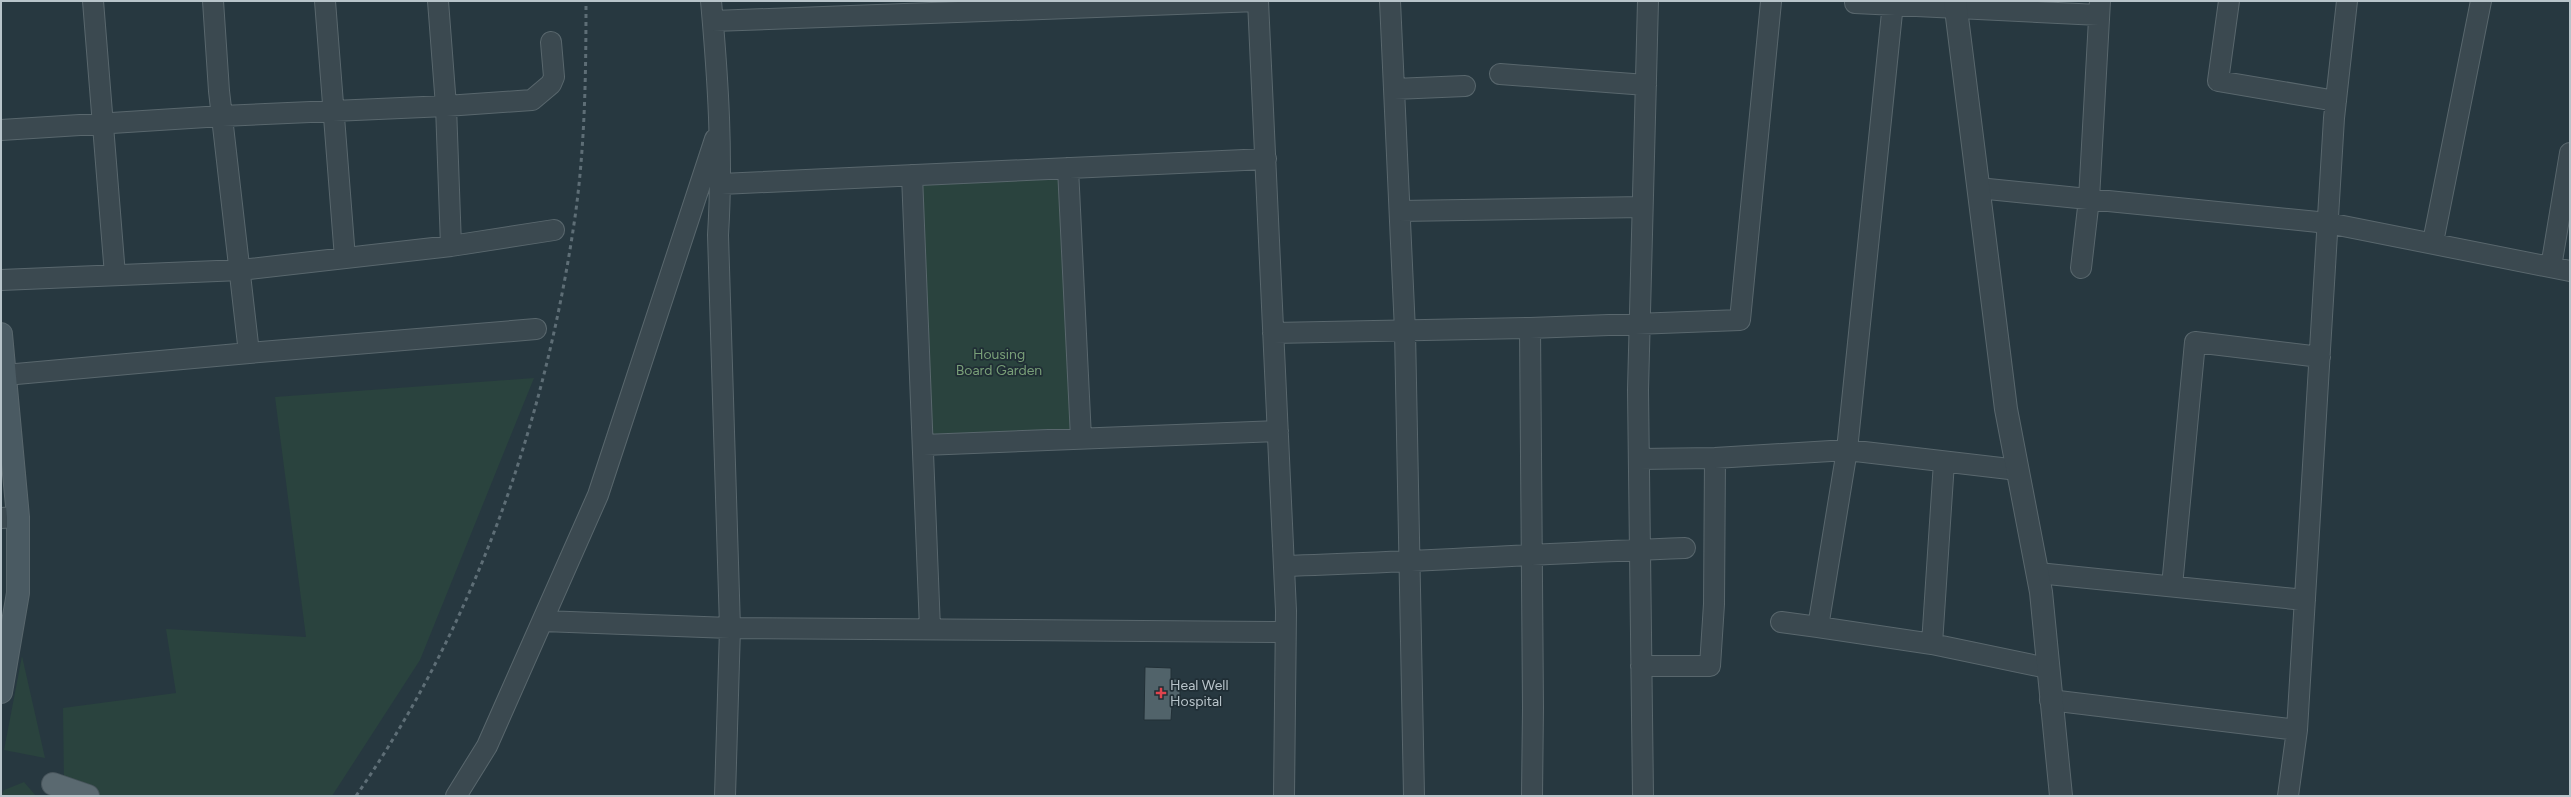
<svg xmlns="http://www.w3.org/2000/svg" width="2571" height="797" font-family="Figtree,sans-serif">
	<style>
		.green { fill: #2a433e }
		.building { fill: #51636a; stroke: #223037 }
		.lines { fill: none; stroke-linecap: round; stroke-linejoin: round }
		.minor-casing { stroke: #59676d; stroke-width: 22 }
		.tertiary-casing { stroke: #59676d; stroke-width: 24 }
		.secondary-casing { stroke: #59676d; stroke-width: 24 }
		.primary-casing { stroke: #48555c; stroke-width: 24 }
		.minor { stroke: #3b4950; stroke-width: 20 }
		.tertiary { stroke: #3b4950; stroke-width: 22 }
		.secondary { stroke: #4a5a62; stroke-width: 22 }
		.primary { stroke: #5a6970; stroke-width: 22 }
		.rail { stroke: #5e6e76; stroke-width: 3; stroke-dasharray: 4 4; stroke-linecap: butt }
		.health-dot { fill: #e0444e; stroke: #202e35; stroke-width: 1.5 }
		.labels { text-anchor: middle; stroke-width: 3.5; stroke-linejoin: round; paint-order: stroke }
		.park-label { font-size: 14px; fill: #799f78; stroke: #202e35 }
		.poi-label { font-size: 14px; fill: #b8c4ca; stroke: #202e35; text-anchor: start }
	</style>
	<rect width="100%" height="100%" fill="#273840"/>
	<!-- green -->
	<path class="green" d="M1068,168L1081,438L923,445L912,175Z
		M534,378L420,660L332,796H72L64,785L63,708L176,693L166,629L306,637L275,397Z
		M22,656L45,758L4,750Z
		M24,782L36,796H1L4,790Z"/>
	<!-- building -->
	<path class="building" d="M1145,667L1171,668V679H1180V706L1172,705L1171,720H1144Z"/>
	<g class="lines">
		<defs>
			<path id="minor" d="M93,1L115,275
				M325,1L345,258
				M438,1L446,106L451,246
				M711,1C718,79 723,156 718,235L730,628L725,796
				M1258,1L1286,611L1284,796
				M1390,1L1405,331L1414,796
				M2229,1L2218,81L2336,101
				M1855,3L2099,15
				M1893,3L1847,450L1818,627L1932,644L2047,668
				M713,21L1258,1
				M1500,74L1646,85
				M1394,89L1465,86
				M1,130L222,116L446,106L532,100L551,84L554,77L551,42
				M1068,168L1081,438
				M912,175L930,629
				M721,184L1266,159
				M1978,188L2328,223L2570,271
				M1400,211L1642,207
				M2433,242L2481,1
				M2551,267L2570,153
				M2081,268L2089,199L2100,1
				M1,280L241,270L451,246L554,230
				M1530,328L1533,708L1532,796
				M1273,333L1530,328L1740,320L1771,2
				M249,353L536,329
				M5,375L249,353L219,91L213,1
				M923,445L1278,431
				M1639,459L1715,458L1847,450L2018,470
				M1,518L18,517
				M1284,566C1418,562 1551,553 1685,548
				M2038,573L2305,600
				M2172,586L2195,342L2320,357
				M543,621L730,628L1285,632
				M1781,622L1818,627
				M1932,644L1944,462
				M1641,666H1710L1714,604L1715,458
				M2050,700L2297,730
				M456,796L487,746L598,495L715,139
				M1643,796L1638,390L1648,1
				M2288,796L2297,730L2334,118L2347,1"/>
			<path id="tertiary" d="M1955,1L2006,409L2041,592L2061,796"/>
			<path id="secondary" d="M1,334L18,517V593L1,692"/>
			<path id="primary" d="M53,784L88,796"/>
		</defs>
		<!-- minor casing -->
		<use href="#minor" class="minor-casing"/>
		<!-- tertiary casing -->
		<use href="#tertiary" class="tertiary-casing"/>
		<!-- secondary casing -->
		<use href="#secondary" class="secondary-casing"/>
		<!-- primary casing -->
		<use href="#primary" class="primary-casing"/>
		<!-- minor -->
		<use href="#minor" class="minor"/>
		<!-- tertiary -->
		<use href="#tertiary" class="tertiary"/>
		<!-- secondary -->
		<use href="#secondary" class="secondary"/>
		<!-- primary -->
		<use href="#primary" class="primary"/>
		<!-- rail -->
		<path class="rail" d="M356,796C473,627 544,427 574,224C585,151 586,75 586,1"/>
	</g>
	<!-- markers -->
	<path class="health-dot" d="M1159 687h4v4h4v4h-4v4h-4v-4h-4v-4h4z"/>
	<g class="labels">
		<!-- park labels -->
		<g class="park-label">
			<text x="999" y="359">Housing<tspan x="999" dy="16">Board Garden</tspan></text>
		</g>
		<!-- poi labels -->
		<g class="poi-label">
			<text x="1170" y="690">Heal Well<tspan x="1170" dy="16">Hospital</tspan></text>
		</g>
	</g>
	<!-- border -->
	<rect width="2571" height="797" fill="none" stroke="#b8c4ca" stroke-width="4"/>
</svg>
